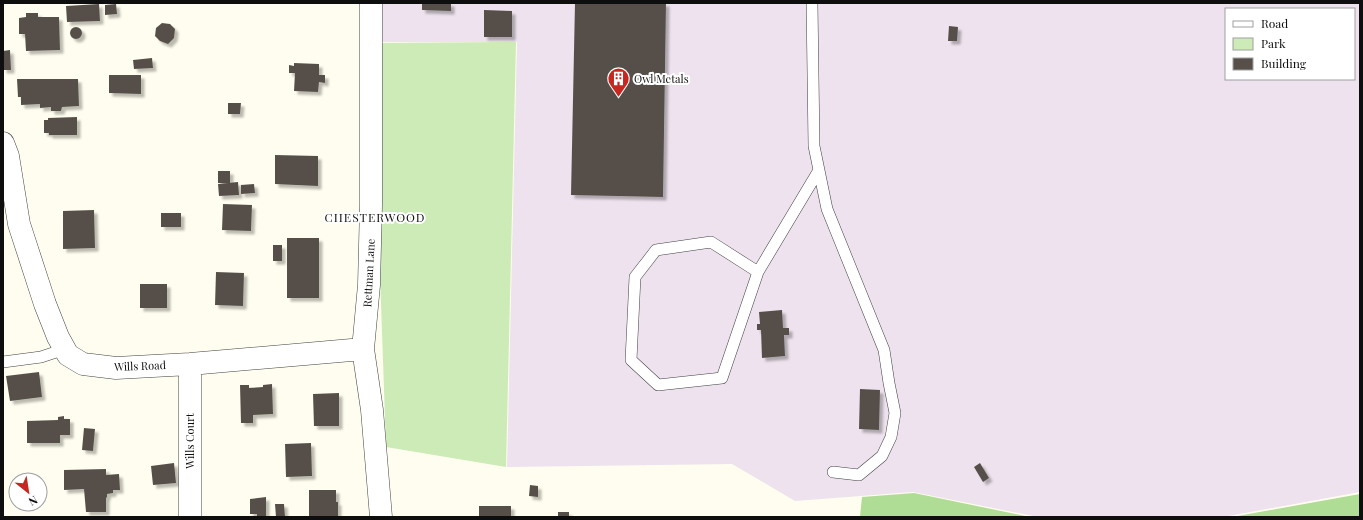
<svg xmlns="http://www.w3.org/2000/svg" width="1363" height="520" font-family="'Playfair Display',serif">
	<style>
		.industrial { fill: #ede2ed; fill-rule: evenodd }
		.green { fill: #cdebb7 }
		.forest { fill: #afdd95 }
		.building { fill: #57504a; filter: url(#shadow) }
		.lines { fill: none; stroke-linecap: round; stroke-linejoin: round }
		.service-casing { stroke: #414141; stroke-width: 12 }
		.minor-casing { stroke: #414141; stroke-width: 23 }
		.service { stroke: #fff; stroke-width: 11 }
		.minor { stroke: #fff; stroke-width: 22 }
		.labels { text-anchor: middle; stroke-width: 4; stroke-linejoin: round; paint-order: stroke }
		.poi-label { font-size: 11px; fill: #0e0e0e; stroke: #fff; text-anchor: start }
		.street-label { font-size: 11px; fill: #0e0e0e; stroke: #fff }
		.neighbourhood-label { font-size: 12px; letter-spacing: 1px; fill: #0e0e0e; stroke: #fff }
	</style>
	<defs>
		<filter id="shadow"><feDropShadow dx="3.5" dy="3.5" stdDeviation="1" flood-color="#0004"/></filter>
	</defs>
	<rect width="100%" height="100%" fill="#fffdef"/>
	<!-- industrial -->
	<path class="industrial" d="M372,3H1360V492L1223,517H1038L913,492L795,501L732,464L507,467L517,42H371ZM1226,9H1354V79H1226Z"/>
	<!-- green -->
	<path class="green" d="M516,42L506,467L386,447L372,43Z"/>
	<!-- forest -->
	<path class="forest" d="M914,493L1030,517H860L862,497Z
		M1360,494V517H1232Z"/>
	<!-- building -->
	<path class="building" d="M422,3H451V11L422,10Z
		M575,3H666L663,197L571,195Z
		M99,4L100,21L67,22L66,6Z
		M116,4L117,14L105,15V5Z
		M484,10L512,11V37H484Z
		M26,13H38V17H59L60,50L26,51L25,34H19V18L26,17Z
		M162,23L170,24L175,29L174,38L168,44L160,41L155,36L156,28Z
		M949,26L958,27L957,41H948Z
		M70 33a6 6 0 1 1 12 0a6 6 0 1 1-12 0Z
		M10,50L11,70H3V51Z
		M152,58L153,68L134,69L133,60Z
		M294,63L319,64V75H325V83L319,82L318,92L294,91L295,73H289V65L294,66Z
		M109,75H141V94L109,93Z
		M17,79H78L79,106L62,107L61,111H51V107L40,108V104L21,105V97H18Z
		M228,103H241L240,114H228Z
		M77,117V135H49V133H44V120H48V118Z
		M275,155L318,156V186L275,184Z
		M218,171H230V183H218Z
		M238,182L239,195L219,196L218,184Z
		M254,184L255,193L241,194V185Z
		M223,204L252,205L251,231L222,230Z
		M94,210L95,248L63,249V211Z
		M161,213H181V227H161Z
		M287,238H319V298H287Z
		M273,245H282V261H273Z
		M216,272L244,273L243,306L215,305Z
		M140,284H167V308H140Z
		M782,310L783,328H789V335H784L785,356L762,358L761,330H757V324H760L759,312Z
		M39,372L42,397L10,401L6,376Z
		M272,384L273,414L253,415V423H241L240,385H249V388L263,387V385Z
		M860,389L880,390L879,430L859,429Z
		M339,393V426H314L313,394Z
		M64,416V419H70V435H60V443H27V421L58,420V417Z
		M84,428L95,429L93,451L82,450Z
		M311,443L312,476L286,477L285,444Z
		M174,463L176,483L153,485L151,466Z
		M980,463L989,478L983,482L974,467Z
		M106,469V475L119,474L120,490H113V493L107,494V497L106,498V512H86L84,489L64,490V470Z
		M530,485L538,486V497L529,496Z
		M309,490H336V502H338V516L309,517Z
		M266,497V516H257V514H250V499Z
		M275,504H284L285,517H276Z
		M479,506H511V517H479Z
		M558,512H569V517H558Z"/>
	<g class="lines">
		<defs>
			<path id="service" d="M812,3L814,146L827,209L884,350L889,383L895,413L891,437L882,456L859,475L833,472
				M758,272L711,242L656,250L635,277L631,360L658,385L722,378L758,272L819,170
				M3,362L41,357L65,349"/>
			<path id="minor" d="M371,3V205L369,285L363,349L372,410L381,517
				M3,143L8,156L19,224L45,304L58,337L68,355L83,364L116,368L190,364L363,349
				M190,517V364"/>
		</defs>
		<!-- service casing -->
		<use href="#service" class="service-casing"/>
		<!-- minor casing -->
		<use href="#minor" class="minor-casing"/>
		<!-- service -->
		<use href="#service" class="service"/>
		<!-- minor -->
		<use href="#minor" class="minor"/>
	</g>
	<!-- icons -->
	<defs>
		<symbol id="building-pin" viewBox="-11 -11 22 30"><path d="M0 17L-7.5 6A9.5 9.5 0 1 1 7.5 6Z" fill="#c42820" stroke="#fff"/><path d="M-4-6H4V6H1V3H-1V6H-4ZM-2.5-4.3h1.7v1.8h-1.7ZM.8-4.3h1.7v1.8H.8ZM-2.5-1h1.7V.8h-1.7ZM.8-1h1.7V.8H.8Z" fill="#fff"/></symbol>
	</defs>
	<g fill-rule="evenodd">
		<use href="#building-pin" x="606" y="66" width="25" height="34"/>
	</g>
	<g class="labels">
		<!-- poi labels -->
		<g class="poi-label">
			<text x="634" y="83">Owl Metals</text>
		</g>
		<!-- street labels -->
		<g class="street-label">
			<text transform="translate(369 273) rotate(-87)" y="4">Rettman Lane</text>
			<text transform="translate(140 366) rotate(-2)" y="4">Wills Road</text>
			<text transform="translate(190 441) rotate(-90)" y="4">Wills Court</text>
		</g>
		<!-- neighbourhood labels -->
		<g class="neighbourhood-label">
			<text x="375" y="222">CHESTERWOOD</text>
		</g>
	</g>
	<!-- border -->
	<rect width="1363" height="520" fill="none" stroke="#0e0e0e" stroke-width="8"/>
	<!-- legend -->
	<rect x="1225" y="8" width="130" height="72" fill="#ffffff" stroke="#9f9f9f"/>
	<rect x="1233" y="21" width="20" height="6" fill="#ffffff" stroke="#9f9f9f"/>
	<text x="1261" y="28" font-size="12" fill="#0e0e0e">Road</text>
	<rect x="1233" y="38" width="20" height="12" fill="#cdebb7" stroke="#9f9f9f"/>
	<text x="1261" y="48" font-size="12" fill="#0e0e0e">Park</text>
	<rect x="1233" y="58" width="20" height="12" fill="#57504a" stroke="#9f9f9f"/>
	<text x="1261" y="68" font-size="12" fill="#0e0e0e">Building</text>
	<!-- north arrow -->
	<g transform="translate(28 492) rotate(150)"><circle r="19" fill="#ffffff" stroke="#9f9f9f"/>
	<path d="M0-3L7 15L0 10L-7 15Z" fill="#c42820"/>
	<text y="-6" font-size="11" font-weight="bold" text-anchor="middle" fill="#0e0e0e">N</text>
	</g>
</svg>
